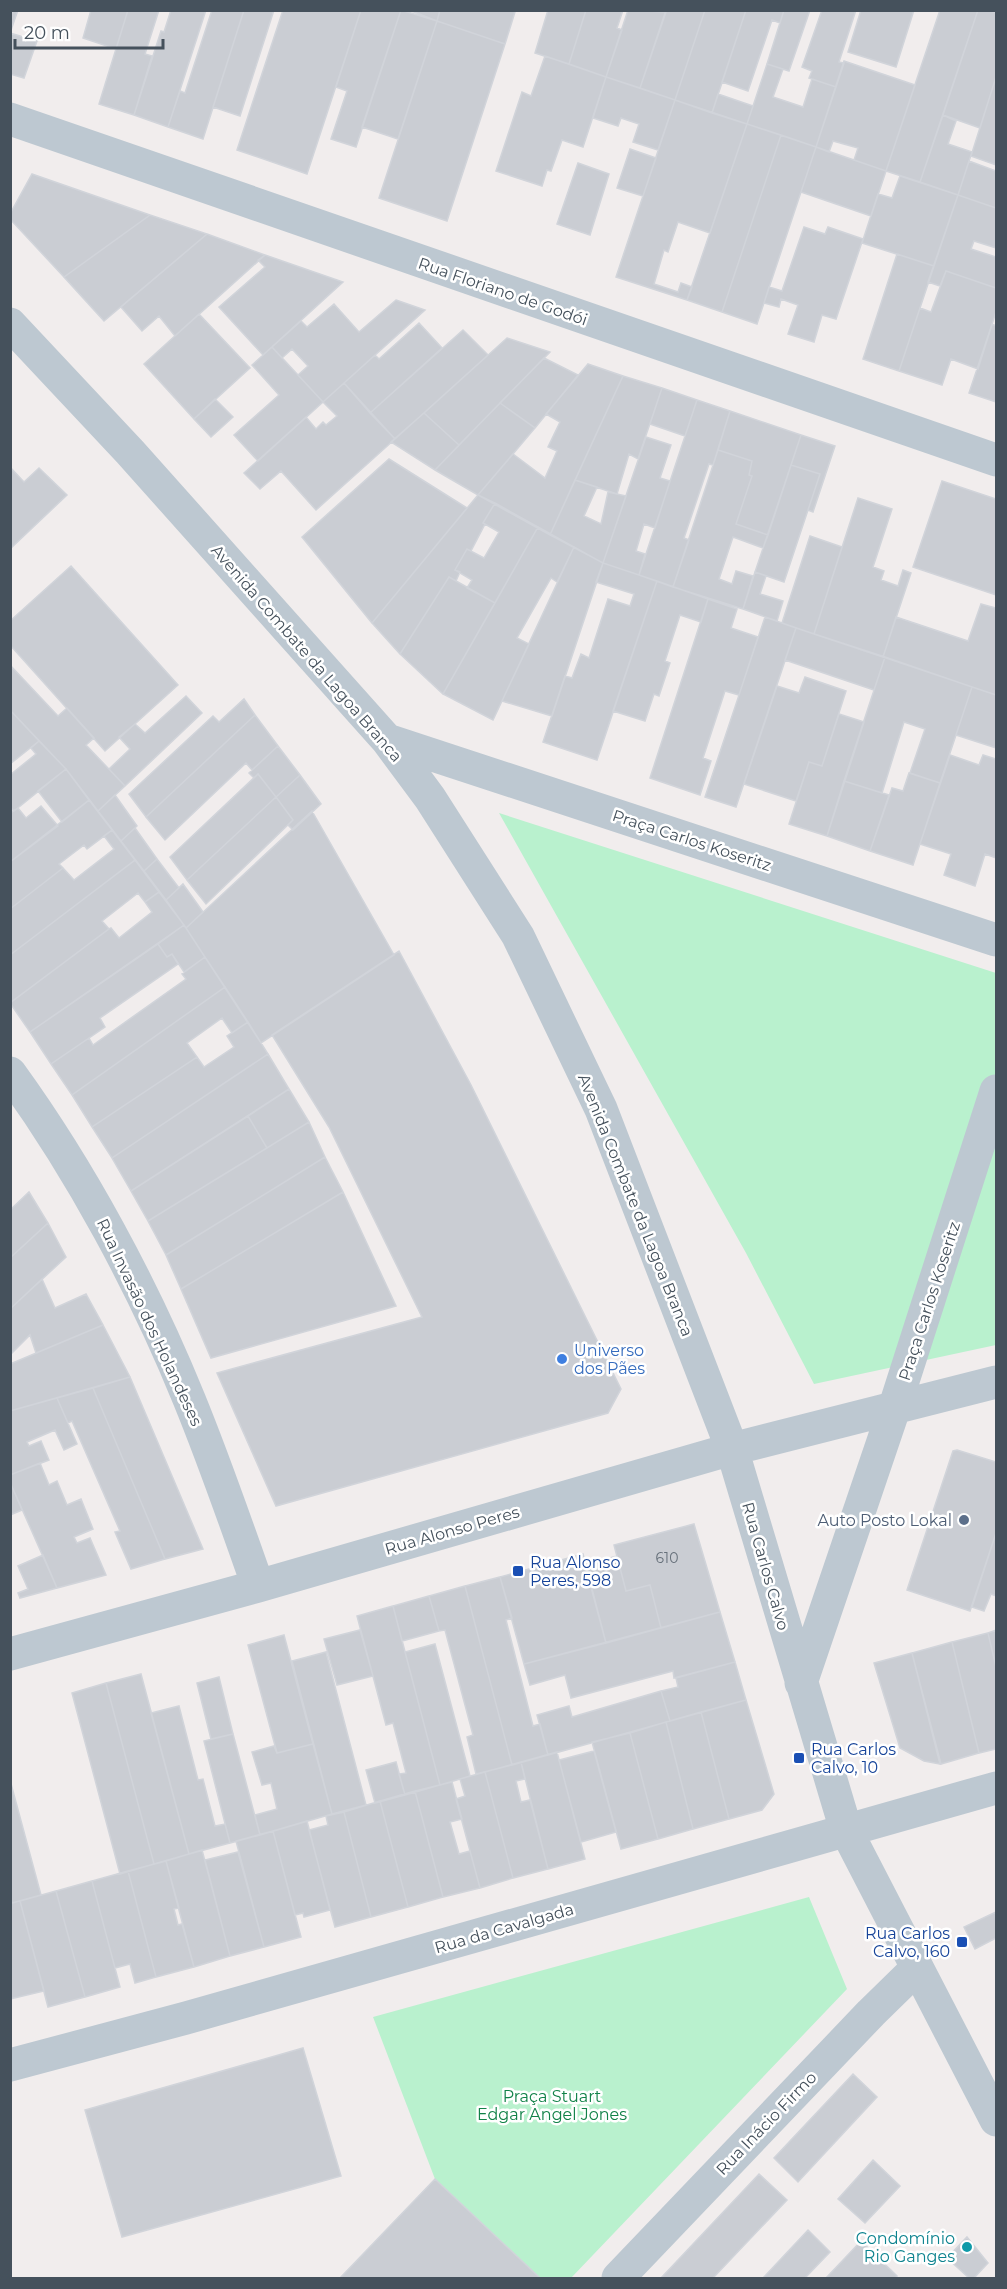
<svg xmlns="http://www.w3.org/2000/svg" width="1007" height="2289" font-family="Montserrat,sans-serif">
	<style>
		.green { fill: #b9f1ce }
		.building { fill: #cacdd3; stroke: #d1d4da; stroke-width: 1.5 }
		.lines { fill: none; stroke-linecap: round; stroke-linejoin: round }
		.minor { stroke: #bdc8d1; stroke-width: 33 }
		.shop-dot { fill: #3f7fe0; stroke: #fff; stroke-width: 2 }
		.service-dot { fill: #5c6f8a; stroke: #fff; stroke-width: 2 }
		.transit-dot { fill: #1a4fb4; stroke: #fff; stroke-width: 2 }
		.culture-dot { fill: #0f9aa8; stroke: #fff; stroke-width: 2 }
		.labels { text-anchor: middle; stroke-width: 5; stroke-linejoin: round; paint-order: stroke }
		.number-label { font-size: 14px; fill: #66707a }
		.street-label { font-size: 16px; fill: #45515c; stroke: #fff }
		.shop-label { font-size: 16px; fill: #366cbe; stroke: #fff; text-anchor: start }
		.service-label { font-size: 16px; fill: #4e5e75; stroke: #fff; text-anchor: end }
		.transit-label { font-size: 16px; fill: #164399; stroke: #fff; text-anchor: start }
		.park-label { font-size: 16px; fill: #118248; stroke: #fff }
		.culture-label { font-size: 16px; fill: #0d838f; stroke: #fff; text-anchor: end }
	</style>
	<rect width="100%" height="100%" fill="#f1eded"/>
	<!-- green -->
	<path class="green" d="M499,813L996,973V1345L814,1384L746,1253Z
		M809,1897L847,1989L571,2278H540L435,2179L373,2017Z"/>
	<!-- building -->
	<path class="building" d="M13,10H18L10,33V17Z
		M91,10H128L116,49L83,38Z
		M128,10H159L145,54L152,56L134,115L99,104Z
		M171,10H206L168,127L134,115L161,31L164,32Z
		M212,10H244L203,139L168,127L180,91L185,93Z
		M244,10H274L240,116L213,107Z
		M283,10H361L307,174L237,150Z
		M361,10H401L356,147L331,139L347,91L336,87Z
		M401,10L437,21L398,139L362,127Z
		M409,10H440L437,21Z
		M440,10H510L515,12L505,44L437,21Z
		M548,10H586L569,64L535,53Z
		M586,10H623L617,28L622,30L606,77L569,64Z
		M628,10L666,12L640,88L606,77Z
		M666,10H705L675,100L640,88Z
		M705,10H746L712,113L675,100Z
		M746,10H784L780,23L772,20L748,91L722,82Z
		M784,10H810L789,71L767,64Z
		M822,10H856L839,62L844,63L836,87L809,78L812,71L802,67Z
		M861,10H914L896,67L848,52Z
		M940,10H978L920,182L886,171Z
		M978,10L996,12V77L980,128L943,115Z
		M437,21L505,44L447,221L379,198Z
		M10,33L37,41L24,78L10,74Z
		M545,56L606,77L583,147L562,140L551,171L547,170L542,186L496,171L522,92L531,96Z
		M844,61L915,85L886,171L854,160L858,148L833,141L829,152L816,147Z
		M767,64L783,69L773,97L803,107L812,79L836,87L816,147L747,124Z
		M606,77L675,100L658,150L633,142L639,124L621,118L618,126L593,118Z
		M996,77V165L971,156Z
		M718,94L753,106L747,124L712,113Z
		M675,100L747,124L710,233L678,222L668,252L664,250L654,284L678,292L681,283L692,287L687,300L616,277Z
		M943,115L956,121L948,144L972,152L958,195L920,182Z
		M747,124L781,135L722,312L687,300Z
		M781,135L816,147L757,324L722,312Z
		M816,147L886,171L871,216L801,192Z
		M630,149L656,158L643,196L617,188Z
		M969,161L996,171V208L958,195Z
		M578,163L609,174L590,235L557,224Z
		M32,174L150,215L64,277L10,219V214Z
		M900,176L958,195L934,266L862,243L878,194L892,198Z
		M958,195L996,208V248L974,241L971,249L996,257V288L946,271L940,286L928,282Z
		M150,215L207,234L104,321L64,277Z
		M804,227L825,234L828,227L863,239L836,319L822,315L814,342L788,334L798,305L781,299L779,307L764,303L769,287L782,291Z
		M207,234L265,255L175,336L159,316L142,331L121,307Z
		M897,254L934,266L899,371L863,359Z
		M265,255L343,282L263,355L219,307L265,267L258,260Z
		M946,271L996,288V312L978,369L951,359L942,385L899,371L920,308L931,312Z
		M396,300L425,310L323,402L298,375L308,366L292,349L282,358L272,347L301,321L307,327L334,304L359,332Z
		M199,314L250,368L194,419L144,364Z
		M419,323L442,348L370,413L344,383L375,355L379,359Z
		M992,324L996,326V402L969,393Z
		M463,330L488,355L395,439L370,413Z
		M507,338L550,352L459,445L424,413Z
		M272,347L323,402L258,461L234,435L279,395L252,365Z
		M544,358L578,375L535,428L500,403Z
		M588,364L623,376L550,535L478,495L513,454L545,478L557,451L548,447L560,422L546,414Z
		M623,376L662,388L638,459L629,454L617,494L575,480Z
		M344,383L395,439L316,510L281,471L260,489L244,473L306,417L316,429L323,422L326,425L337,416L323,402Z
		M662,388L697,400L685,436L650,424Z
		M215,399L233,417L211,437L194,419Z
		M697,400L730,411L713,465L709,464L684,538L689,540L673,587L639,575Z
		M500,403L535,428L478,495L435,470Z
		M730,411L801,435L768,535L736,524L752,476L749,475L752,461L718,450Z
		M424,413L459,445L435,470L391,442Z
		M801,435L835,446L813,512L808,510L820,474L791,465Z
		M646,437L671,445L660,478L670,481L655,528L644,524L636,551L645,554L639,575L603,563Z
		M718,450L752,461L749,475L752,476L736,524L768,535L763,548L733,537L719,579L732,584L736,571L753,576L743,609L673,587Z
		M389,459L467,508L372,623L302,537Z
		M791,465L820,474L784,582L755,572Z
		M10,467L24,482L39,468L67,495L10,549Z
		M575,480L597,487L584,516L601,524L608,492L626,496L603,563L550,535Z
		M942,481L996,499V595L913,567Z
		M478,495L495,503L483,523L485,524L471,551L467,549L455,570L460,572L456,581L449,577L400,654L372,623Z
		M858,498L892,509L873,567L884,571L881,580L898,586L903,570L911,573L883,657L814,634Z
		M495,503L538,527L495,603L467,588L472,580L455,570L467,549L484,558L499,532L483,523Z
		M538,527L574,547L557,582L551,578L517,638L529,644L493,720L443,694Z
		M810,536L842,547L814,634L782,623Z
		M574,547L603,563L552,716L502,701Z
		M603,563L657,581L597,760L543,742L565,676L572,678L581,654L589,658L608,599L630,606L634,594L596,582Z
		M71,566L178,685L105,751L10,645V621Z
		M755,572L766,576L760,594L783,601L777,621L743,609Z
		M449,577L495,603L443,694L400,654Z
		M657,581L708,599L701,622L680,615L665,661L670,663L659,696L654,694L645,721L613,711Z
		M708,599L737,609L731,628L758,637L739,695L725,691L703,758L711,761L700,795L650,778Z
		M981,604L996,608V695L883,657L896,617L968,641Z
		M765,617L796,628L736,807L705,797Z
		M796,628L885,657L874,690L785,660Z
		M885,657L972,687L940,783L910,773L925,729L904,722L882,793L844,781Z
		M10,665L58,716L67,708L94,738L86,745L125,786L98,811L66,769L10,710Z
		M805,677L846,691L822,766L809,762L796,801L744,784L777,686L799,693Z
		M972,687L996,695V748L956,735Z
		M186,696L202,713L125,786L109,769L130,749L119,737L135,724L145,733Z
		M244,699L255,715L146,817L129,794L213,716L219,722Z
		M10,710L39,741L10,764Z
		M839,714L864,722L827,836L789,824L809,762L822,766Z
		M255,715L278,746L252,770L246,763L165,840L146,817Z
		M39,741L66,769L14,811L10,807V775L36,754L31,748Z
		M278,746L300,775L276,797L258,774L254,778L249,773Z
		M950,755L979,765L983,755L996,759V858L985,854L975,886L944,875L951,854L920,844Z
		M66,769L89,800L62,822L38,791Z
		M909,773L940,783L913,865L870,851L892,788L903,791Z
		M258,774L276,797L187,880L170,857Z
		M300,775L321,804L293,830L288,825L293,820L276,797Z
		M844,781L889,795L870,851L827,836Z
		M115,795L137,826L121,841L98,811Z
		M276,797L293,820L206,904L187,880Z
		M89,800L112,830L87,849L84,845L59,864L63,868L10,909V862Z
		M41,806L58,826L10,862V813L18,808L26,818Z
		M312,811L394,955L261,1043L186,928Z
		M135,828L157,859L144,871L121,841Z
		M112,830L135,860L10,955V909L63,868L74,880L114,849L104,836Z
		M157,859L179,888L166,900L144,871Z
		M135,860L159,892L145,902L138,893L102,921L109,929L10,1003V955Z
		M183,884L203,912L186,928L166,900Z
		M159,892L184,925L30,1032L10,1003L109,929L111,928L119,938L152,912L145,902Z
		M184,925L205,957L184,972L172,954L167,957L158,944Z
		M158,944L167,957L172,954L178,964L100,1018L105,1027L51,1064L30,1032Z
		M399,951L471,1085L621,1389L608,1413L276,1506L217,1373L422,1317L329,1127L272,1035Z
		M205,957L225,987L72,1095L51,1064L89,1038L93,1045L186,979L182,974Z
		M225,987L248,1022L232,1033L222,1018L187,1043L197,1057L92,1127L72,1095Z
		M248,1022L268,1054L112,1158L92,1127L197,1057L204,1067L234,1047L227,1036Z
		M268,1054L289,1089L131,1191L112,1158Z
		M289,1089L309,1122L267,1148L248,1116Z
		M248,1116L267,1148L148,1221L131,1191Z
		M309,1122L325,1157L166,1255L148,1221Z
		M325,1157L343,1192L181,1289L166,1255Z
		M29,1192L48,1223L10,1258V1210Z
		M343,1192L396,1306L211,1358L181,1289Z
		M48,1223L66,1257L10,1309V1258Z
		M42,1279L55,1308L86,1294L103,1325L36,1353L30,1335L10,1355V1309Z
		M103,1325L130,1377L10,1411V1364Z
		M130,1377L203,1549L165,1559L93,1388Z
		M93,1388L165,1559L131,1569L115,1532L120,1531L72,1421L68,1423L57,1398Z
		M57,1398L77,1444L64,1450L55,1430L27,1442L29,1446L41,1441L49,1460L10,1475V1411Z
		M957,1450L996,1462V1533L970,1611L907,1590L953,1451Z
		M40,1463L49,1485L57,1481L67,1505L81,1499L93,1529L74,1537L77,1543L90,1538L106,1575L57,1588L10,1482V1475Z
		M10,1482L22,1510L10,1515Z
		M694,1524L720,1612L661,1628L650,1585L626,1591L614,1545Z
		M996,1533V1596L991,1594L984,1611L972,1607Z
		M583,1554L606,1643L524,1664L500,1577Z
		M43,1555L57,1588L20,1598L18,1593L28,1589L18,1566Z
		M617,1556L626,1591L650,1585L661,1628L606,1643L585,1565Z
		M500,1577L512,1618L506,1620L533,1726L540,1724L548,1755L512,1765L465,1586Z
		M465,1586L512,1765L476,1774L467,1737L473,1735L445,1630L439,1631L429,1596Z
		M429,1596L439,1631L402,1641L393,1606Z
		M393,1606L440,1785L405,1795L399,1774L406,1773L393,1723L386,1725L357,1616Z
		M720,1612L735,1662L674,1678L673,1671L571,1698L565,1675L530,1685L524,1664Z
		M360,1630L373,1676L337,1685L324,1639Z
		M996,1630V1667L988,1633Z
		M988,1633L996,1667V1749L979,1753L952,1642Z
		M284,1635L313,1744L277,1753L248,1645Z
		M952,1642L979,1753L941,1764L912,1653Z
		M435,1644L470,1776L440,1785L405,1652Z
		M326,1652L366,1805L332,1814L292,1661Z
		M912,1653L940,1764L924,1761L900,1748L874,1663Z
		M735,1662L746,1700L670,1721L661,1691L678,1687L676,1678Z
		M141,1674L189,1854L154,1864L106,1683Z
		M219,1677L233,1734L211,1739L197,1683Z
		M106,1683L154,1864L120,1874L72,1693Z
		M661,1691L670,1721L548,1755L537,1715L569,1706L572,1717Z
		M746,1700L774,1794L762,1810L729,1819L701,1712Z
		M179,1706L198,1780L203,1779L215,1826L225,1824L230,1843L189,1854L151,1713Z
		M701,1712L729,1819L693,1829L666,1722Z
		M666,1722L693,1829L658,1839L630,1733Z
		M630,1733L658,1839L621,1849L592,1742Z
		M233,1734L260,1835L230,1843L204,1741Z
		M313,1744L332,1814L260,1835L255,1815L277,1809L271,1783L262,1785L252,1752L274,1746L277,1753Z
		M594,1751L616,1832L581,1842L559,1760Z
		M557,1752L585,1859L548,1869L521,1762Z
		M396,1762L405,1795L375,1803L366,1770Z
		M521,1762L525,1779L516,1781L521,1802L530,1800L548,1869L513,1878L485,1772Z
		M485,1772L513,1878L480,1888L456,1799L465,1796L460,1779Z
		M10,1780L41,1895L12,1903L10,1898Z
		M452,1782L462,1819L450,1822L459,1854L470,1851L480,1888L443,1897L415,1791Z
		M415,1791L443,1897L408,1907L380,1801Z
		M380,1801L408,1907L371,1917L344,1812Z
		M344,1812L371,1917L335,1927L309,1830L328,1825L326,1816Z
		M307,1821L330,1910L304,1917L303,1913L295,1915L273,1831Z
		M273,1831L301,1937L264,1947L236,1841Z
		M202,1850L230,1956L194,1967L166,1861Z
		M238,1852L264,1947L230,1956L205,1860Z
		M166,1861L179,1908L174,1909L178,1925L182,1924L194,1967L156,1977L128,1871Z
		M128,1871L156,1977L135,1983L130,1964L115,1968L92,1881Z
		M92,1881L120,1987L85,1997L56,1891Z
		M56,1891L85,1997L48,2007L20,1901Z
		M20,1901L44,1991L10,1999V1903Z
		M996,1912V1938L975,1949L964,1927Z
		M303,2048L341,2176L122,2237L85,2110Z
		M853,2074L877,2097L798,2182L774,2158Z
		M873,2160L900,2186L865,2223L838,2199Z
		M759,2174L787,2200L713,2278H661Z
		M435,2179L540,2278H340Z
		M808,2230L830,2252L805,2278H763Z
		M967,2237L988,2263L974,2278H969L947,2258Z
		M861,2241L897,2276L895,2278H826Z"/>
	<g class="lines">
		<!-- minor -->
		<path class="minor" d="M10,119L996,460
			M10,324L130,452L387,740L430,798L518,936L601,1109L732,1449L846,1830L996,2120
			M387,740L996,940
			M10,1073C81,1171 143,1286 189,1399C214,1460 236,1523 258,1586
			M10,1654L258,1586L732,1449L996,1382
			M801,1683L894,1409L996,1091
			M10,2065L186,2018L996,1788
			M618,2278L871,2013L916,1969"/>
	</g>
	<!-- markers -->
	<circle class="shop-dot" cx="562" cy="1359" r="6"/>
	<circle class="service-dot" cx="964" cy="1520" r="6"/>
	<g class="transit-dot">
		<rect x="512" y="1565" width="12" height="12" rx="3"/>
		<rect x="793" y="1752" width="12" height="12" rx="3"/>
		<rect x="956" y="1936" width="12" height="12" rx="3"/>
	</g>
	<circle class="culture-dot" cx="967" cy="2247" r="6"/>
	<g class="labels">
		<!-- number labels -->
		<g class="number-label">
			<text x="667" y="1563">610</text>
		</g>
		<!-- street labels -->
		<g class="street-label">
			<text transform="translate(503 291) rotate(19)" y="6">Rua Floriano de Godói</text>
			<text transform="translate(307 653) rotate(49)" y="6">Avenida Combate da Lagoa Branca</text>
			<text transform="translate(692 840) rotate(18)" y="6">Praça Carlos Koseritz</text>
			<text transform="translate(636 1205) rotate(68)" y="6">Avenida Combate da Lagoa Branca</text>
			<text transform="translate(929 1301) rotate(-72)" y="6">Praça Carlos Koseritz</text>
			<text transform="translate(150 1322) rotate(65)" y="6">Rua Invasão dos Holandeses</text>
			<text transform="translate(452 1530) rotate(-16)" y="6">Rua Alonso Peres</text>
			<text transform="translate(766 1566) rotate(74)" y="6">Rua Carlos Calvo</text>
			<text transform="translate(504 1928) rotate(-16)" y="6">Rua da Cavalgada</text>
			<text transform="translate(766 2123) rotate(-46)" y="6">Rua Inácio Firmo</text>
		</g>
		<!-- shop labels -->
		<g class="shop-label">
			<text x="574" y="1356">Universo<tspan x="574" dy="18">dos Pães</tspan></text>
		</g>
		<!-- service labels -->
		<g class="service-label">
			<text x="952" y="1526">Auto Posto Lokal</text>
		</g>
		<!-- transit labels -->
		<g class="transit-label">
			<text x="530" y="1568">Rua Alonso<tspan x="530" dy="18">Peres, 598</tspan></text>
			<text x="811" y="1755">Rua Carlos<tspan x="811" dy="18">Calvo, 10</tspan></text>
			<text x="950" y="1939" text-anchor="end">Rua Carlos<tspan x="950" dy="18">Calvo, 160</tspan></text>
		</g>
		<!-- park labels -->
		<g class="park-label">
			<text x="552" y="2102">Praça Stuart<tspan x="552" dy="18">Edgar Angel Jones</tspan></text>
		</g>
		<!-- culture labels -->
		<g class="culture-label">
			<text x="955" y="2244">Condomínio<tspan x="955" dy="18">Rio Ganges</tspan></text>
		</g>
	</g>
	<!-- border -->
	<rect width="1007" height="2289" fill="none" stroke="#45515c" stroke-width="24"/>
	<!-- scale -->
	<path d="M15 39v9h148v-9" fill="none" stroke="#45515c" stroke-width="3"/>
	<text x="24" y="39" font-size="18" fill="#45515c" stroke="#ffffff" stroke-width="4.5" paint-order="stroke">20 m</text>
</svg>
